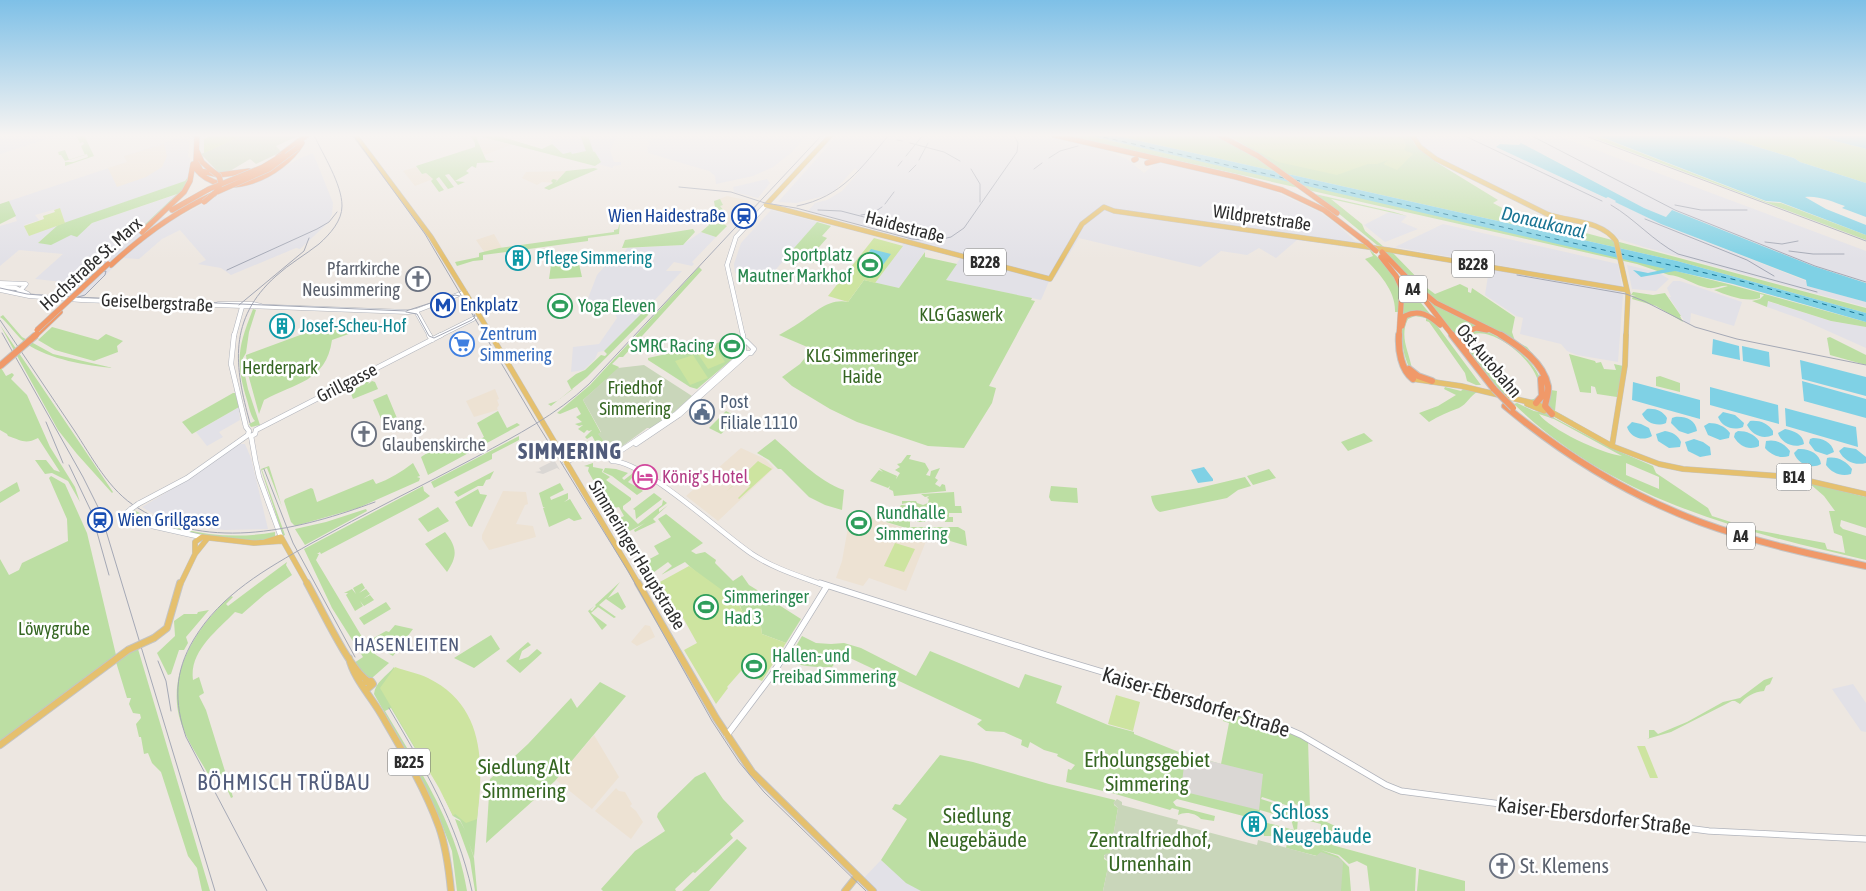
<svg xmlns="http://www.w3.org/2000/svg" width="1866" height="891" font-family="'Asap Condensed',sans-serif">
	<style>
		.industrial { fill: #e2e1e7 }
		.education { fill: #ede2d3 }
		.green { fill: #bcdea3; fill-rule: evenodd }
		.cemetery { fill: #c9d6ba }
		.pitch { fill: #cde4a0 }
		.plaza { fill: #dad7d4 }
		.water { fill: #7fd1e5 }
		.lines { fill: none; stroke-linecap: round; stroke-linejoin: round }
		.ferry { stroke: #1a7494; stroke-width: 1; stroke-dasharray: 5 4.5; stroke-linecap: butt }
		.secondary-far2-casing { stroke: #b1b4bc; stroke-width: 5 }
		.secondary-far1-casing { stroke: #b1b4bc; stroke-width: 5.5 }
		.secondary-casing { stroke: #b1b4bc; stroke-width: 7 }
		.primary-far2-casing { stroke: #c4c4c4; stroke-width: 5.5 }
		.primary-far1-casing { stroke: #c4c4c4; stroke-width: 6 }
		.primary-casing { stroke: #c4c4c4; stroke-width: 8 }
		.motorway-far1-casing { stroke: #c4c4c4; stroke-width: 6 }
		.motorway-casing { stroke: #c4c4c4; stroke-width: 8 }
		.secondary-far2 { stroke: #fff; stroke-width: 4 }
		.secondary-far1 { stroke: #fff; stroke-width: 4.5 }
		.secondary { stroke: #fff; stroke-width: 5.5 }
		.primary-far2 { stroke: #e5c06e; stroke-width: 4.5 }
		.primary-far1 { stroke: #e5c06e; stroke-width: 5 }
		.primary { stroke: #e5c06e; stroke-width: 6 }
		.motorway-far1 { stroke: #f09969; stroke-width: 5 }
		.motorway { stroke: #f09969; stroke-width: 6 }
		.tram { stroke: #a4a8b5; stroke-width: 1 }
		.rail { stroke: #a4a8b5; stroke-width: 1 }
		.secondary-bridge-casing { stroke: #b1b4bc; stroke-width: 5.5; stroke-linecap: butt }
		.primary-bridge-casing { stroke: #c4c4c4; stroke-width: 8; stroke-linecap: butt }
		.motorway-bridge-far1-casing { stroke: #c4c4c4; stroke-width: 6; stroke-linecap: butt }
		.motorway-bridge-casing { stroke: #c4c4c4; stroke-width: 8; stroke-linecap: butt }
		.secondary-bridge { stroke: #fff; stroke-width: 4.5 }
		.primary-bridge { stroke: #e5c06e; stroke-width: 6 }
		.motorway-bridge-far1 { stroke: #f09969; stroke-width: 5 }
		.motorway-bridge { stroke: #f09969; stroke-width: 6 }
		.labels { text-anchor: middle; stroke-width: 5; stroke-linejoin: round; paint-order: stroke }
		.shield { fill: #fff; stroke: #6c6c6c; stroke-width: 1 }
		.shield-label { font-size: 16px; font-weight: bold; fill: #2d2d2d }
		.transit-label { font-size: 18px; fill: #164399; stroke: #fff; text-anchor: start }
		.street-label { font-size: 18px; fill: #2d2d2d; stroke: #fff }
		.leisure-label { font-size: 18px; fill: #27864d; stroke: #fff; text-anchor: start }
		.culture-label { font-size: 18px; fill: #0d838f; stroke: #fff; text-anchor: start }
		.worship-label { font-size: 18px; fill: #5b616d; stroke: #fff; text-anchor: end }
		.park-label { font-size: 18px; fill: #356622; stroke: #fff }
		.shop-label { font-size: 18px; fill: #366cbe; stroke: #fff; text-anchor: start }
		.service-label { font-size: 18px; fill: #4e5e75; stroke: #fff; text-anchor: start }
		.hotel-label { font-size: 18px; fill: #b23c85; stroke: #fff; text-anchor: start }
		.water-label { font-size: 19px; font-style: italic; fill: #1a7494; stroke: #fff }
		.neighbourhood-label { font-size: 19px; letter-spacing: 1px; fill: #515c7b; stroke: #fff }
		.near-street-label { font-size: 21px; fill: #2d2d2d; stroke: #fff }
		.near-park-label { font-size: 21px; fill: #356622; stroke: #fff }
		.near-culture-label { font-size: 21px; fill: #0d838f; stroke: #fff; text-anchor: start }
		.near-worship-label { font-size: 21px; fill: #5b616d; stroke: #fff; text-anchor: start }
		.district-label { font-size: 22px; font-weight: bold; letter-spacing: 1px; fill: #515c7b; stroke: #fff }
		.near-neighbourhood-label { font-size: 22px; letter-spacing: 1px; fill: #515c7b; stroke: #fff }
	</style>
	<rect width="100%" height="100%" fill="#ede7e1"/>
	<!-- industrial -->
	<path class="industrial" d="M7,135H61L0,154V137Z
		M187,135L190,137L188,157L190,158L188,177L186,181L65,223L60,208L35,215L39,220L24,225L28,235L58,225L38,243L71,235L89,227L92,223L178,194L156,216L175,219L206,202H208L219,194L268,177L296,160L313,153L333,203L332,214L329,222L300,249L296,248L231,275L221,268L198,264L206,260L180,230L162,239L139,259L123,258L81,299L48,297L63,282L35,279L63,254L19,250L0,266V226L17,221L9,201L127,162L124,156Z
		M549,135H617L610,150L614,162H621V165L613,166V168L542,149L552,144Z
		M665,135H807L791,153L773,167L753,176L716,184L715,176L709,171L648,153L647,147L650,144L647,141Z
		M838,135H1044L1106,150L1127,159L1144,173L1158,161L1276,189V192L1320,212L1338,225L1355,241L1365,243L1371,249L1297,240L1276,258L1259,248L1247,255L1221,251L1200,267L1079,238L1055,277L1050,279L1041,300L946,280L963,254L932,245L925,251L899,288L875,283L908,237L808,211L815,203L827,200L842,191L859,172L855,168L835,190L824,196L796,203L778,202Z
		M1414,135H1556L1866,251V285V282L1813,266L1672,210L1666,217L1644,208L1547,156L1519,145L1500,144L1496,147L1605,198L1608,197L1617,201L1615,202L1661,224L1806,281L1807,286L1866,302V307L1644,247L1619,239L1611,231L1600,225L1556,216L1440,159L1419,144Z
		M767,179L770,183L758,198L734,192L733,187Z
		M771,210L817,222L765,282L735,273L734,264L741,243Z
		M1389,212L1407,216L1401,222L1418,229L1385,242L1364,225Z
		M1443,224L1618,264L1622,287L1395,247Z
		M701,232L716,237L692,262L694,264L692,266L674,262L666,271H682L622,335L604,351L598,352L595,359L584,370L571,372L573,347L599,344L617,318L614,312L588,310L590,305L595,306L597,303L587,301L597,275L604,267L608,263L627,264L625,252L627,248L682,245Z
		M1627,265L1657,272L1669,279L1656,291L1632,289Z
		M1489,269L1620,291L1623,294L1618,362L1577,355L1567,351L1561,344L1520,334L1523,318L1516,316L1485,295Z
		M1673,281H1680L1742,302L1734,326L1691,313L1690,324L1685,322L1669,297H1671L1667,288Z
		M1767,301L1830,321L1866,327V348L1801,319L1767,307Z
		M239,407L240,420L219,432L223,437L207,446L196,432Z
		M239,444H245L251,458L268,529L225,530L191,526L155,515L142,507L187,480Z
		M1853,684L1866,703V732L1861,731L1832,689Z
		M881,860L907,883L922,891H873L862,880Z"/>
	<!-- education -->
	<path class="education" d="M485,137L513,144L484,155L478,139Z
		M164,144L167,156L162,167L146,177L117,187L108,168L127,162L124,156Z
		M416,167L422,174L426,173L433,179L415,186L403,171Z
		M566,171L555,183L542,182L537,185L522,178L526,172Z
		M727,196L750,201L716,237L701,232L709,226L708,222L715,207L714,201Z
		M494,234L502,248L485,253L476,240Z
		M495,389L499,399L497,400L499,405L497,408L498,410L474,417L466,401Z
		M741,448L765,459L774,468L718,521L686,496Z
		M503,491L526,492L528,504L525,505L516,524L533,526L536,537L489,550L482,539V535Z
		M851,511L928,536L906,591L869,578L863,586L836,578L842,561Z
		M645,625L650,626L655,637L637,646L631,642Z
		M594,735L619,777L592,809L556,780Z
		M616,788L619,791L625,792L632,804L630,806L636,811L643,822L631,839L595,811Z"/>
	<!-- green -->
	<path class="green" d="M76,135H84L94,156L65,166V162H73L88,157L87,154L65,161L61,155H59L58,152L65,150L69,160L85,155L81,146L84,144L83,142L80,143Z
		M470,135H496L542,149L552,144L563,154L571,152L572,154L586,151L580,135H588L593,151H592L595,152L601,162L595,166L479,136L477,139L486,160L495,162L477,163L476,168L472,166L466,171L469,173L455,181L465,182L458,185L449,174L445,175L454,187L448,189L439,177L436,179L444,190L439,192L431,181L433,179L426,173L422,174L416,166L475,147V143Z
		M1064,135H1086L1636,261L1728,284L1866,322V327L1831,321L1768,301L1767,307L1752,301L1760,299L1764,295L1760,294V298C1746,303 1727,295 1714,290L1728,286C1721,285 1716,289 1708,288C1696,286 1680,275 1669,275L1637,264Z
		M1113,135H1216L1275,165L1235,139L1224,135H1410L1415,145L1436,162L1498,200L1493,203L1506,210L1510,218L1582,232L1866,308V313L1677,261Z
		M1586,135H1595L1767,202L1781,203L1866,235V240Z
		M1718,135H1821C1828,141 1855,145 1866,149V183L1800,162L1794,158Z
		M594,168L598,169L549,190L544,188L553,183L551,181L553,179L557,180L555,183L566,171Z
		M188,177L184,189L143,228H141L177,194L92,223L77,237L71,235L51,245L38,243L58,225L185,181Z
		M1315,194L1394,212L1407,216L1331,199L1362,224L1365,231L1384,247L1377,245Z
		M720,199L723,205L720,206L725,212H717L721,218L714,225L721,223L727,226L716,237L701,232L709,225L708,222L715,207L714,201Z
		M9,201L16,216L0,224V204Z
		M620,222L619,234L588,238V241L483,255V260L473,261L457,266L455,262L479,257V253L499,248L614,232V230L618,229Z
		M817,222L831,226L822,236L827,238L813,254L819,256L813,263L787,256Z
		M693,229L695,232L683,245L622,248L625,240Z
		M1369,249L1390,269L1400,290L1398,312H1395C1396,291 1379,273 1365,259L1373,256Z
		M1383,251L1392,252L1427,288L1435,294L1460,284L1468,288V292L1471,293L1472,288L1515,317L1512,332L1515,341L1527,347L1545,369L1551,390L1557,391L1555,411L1574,421L1547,408L1550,397L1543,373L1511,340L1447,307L1420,289Z
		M925,252V257L957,264L946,280L1032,298L1031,300L1035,301L989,386L996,388L992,403L964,448L928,446L857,422L830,409L792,386L782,377L800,364L812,349L779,335C786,331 793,327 799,323C815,313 828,298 848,302L864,280L899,288Z
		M577,255L582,277L549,279L552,258Z
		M699,267L702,270L623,357H619L612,364L619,367L617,370L583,400L601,433L599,434L607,445L606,447L610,449L609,453L587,452L574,446L576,444L583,449L586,447L594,452L598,447L585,442L595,441L592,436L587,439L585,437L592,430L589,431L587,430L584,433L578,429L583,425L579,426L575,424L582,422L576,417L581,414L577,407L560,414L557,413L590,385Z
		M1397,274L1431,315L1418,312L1402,319L1400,349L1403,303Z
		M1633,292L1653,295L1665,293L1681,316H1680L1683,322L1656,306L1632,299L1633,296H1636L1631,295Z
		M1425,296C1454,311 1565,358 1542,401L1539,402C1540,396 1544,386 1542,379C1539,362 1504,336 1489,330C1483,328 1472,330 1465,331L1463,347Z
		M253,309L256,310L249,332L246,353L243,358V366L248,389L260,425L251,427L249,424L255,421C251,417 249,407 247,400C235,361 238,347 253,309Z
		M651,312L587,377L551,406L548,404L557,401L573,389H571L567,381L576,374L585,370L601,355L605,356L607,354L604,351L642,313Z
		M1421,314L1435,323L1481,385H1476L1467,381L1465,373L1429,322L1426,321V318L1415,316L1408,319C1399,337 1409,351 1412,369L1418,373L1441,381L1427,378L1410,369C1403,355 1396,327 1409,315Z
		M3,315L22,337L53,354L113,368C88,366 48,359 27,344C17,337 7,321 0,317Z
		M351,319L357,331L332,340C326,382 295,383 264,400L259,414L248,374L246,355L311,331L327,332Z
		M0,325L113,492L112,493L77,454L58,430Z
		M52,327L98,340L106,334L123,341L117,346L118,352L94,361L55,350L38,340Z
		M1480,329C1500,335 1542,363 1542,388C1542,393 1538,397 1536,402L1530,400L1537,398C1551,373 1498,327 1474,334L1471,338L1473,350L1480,359L1508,392L1507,394L1503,393C1492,381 1460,350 1467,333Z
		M1830,337L1866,355V365L1830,355L1827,338Z
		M721,342L730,353L737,355L697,389L690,387L648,360V358Z
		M1569,354L1595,361L1596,363L1601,362L1604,369L1616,370L1614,364L1623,366L1617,397L1597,394L1595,387L1591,386V393L1580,392Z
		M0,366L6,376L12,373L14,375L11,379L27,395L50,447L75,487L80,502L68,481L52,473L45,474L35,460H46L54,470L60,472L38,438C25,445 21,440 8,436L7,434L0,430Z
		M1660,376L1680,383V392L1656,386V377Z
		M367,380L369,383L367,385L372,381L375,382L378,389L353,399L349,388L354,389L365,384L363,381Z
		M1445,387L1461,391L1463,389L1477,392C1470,396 1467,404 1459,408C1448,412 1439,416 1429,422L1419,413L1438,406L1456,395L1444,389Z
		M233,393H235L239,407L192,434L182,422Z
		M387,394L399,423L385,428L373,400Z
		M1517,403L1534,411L1545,413L1611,448L1653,466L1656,473L1708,508L1712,516L1756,530L1825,543L1827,549L1845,553L1842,536L1834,533L1829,511H1835L1824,496L1809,483L1866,497V528L1841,520L1840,526L1843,529L1866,536V560C1738,531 1611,498 1514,404ZM1539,414L1554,419L1622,456C1603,454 1549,429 1539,414ZM1626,463L1659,477V489L1626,475Z
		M498,411L507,428L517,423L520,425L428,475L421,457L444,442L446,447L468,438L472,444L484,437L477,423Z
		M726,411L739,418L721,434L709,428Z
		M1364,433L1373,441L1348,451L1341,442Z
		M519,436V440L492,454V459L434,488L431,482Z
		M775,439C796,457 818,481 844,490L842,510L825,505L809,497L781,469H778L769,460L757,453Z
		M907,455H911L909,459L925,463L929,470L926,475L930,476L931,471L940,468L935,478L938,480L935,484L940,487L942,484L945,485L946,491L894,496L893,491L889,489L890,486L888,488L870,481L879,470L883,472L879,468L897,476L896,479L900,473L895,470L900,467L897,464L901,463Z
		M413,463L420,476L417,477L420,478L419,481L358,508L295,526L291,522L284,501L285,499L311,488L313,489L317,502L373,479L376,484C390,479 401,472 413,463Z
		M593,463V467L603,469L602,472L610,477L606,480L631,498V500L623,506V509L638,524L662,505L663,500L667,503L659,509V512L668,505L653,519L656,522L635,532L634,530L645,523L626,533L625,532L629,530L620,518L624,516L619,507L614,508L604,497L605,496L603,493L601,494L588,471L589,467L584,466Z
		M269,466L282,507L267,468L262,470L285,535L283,536L261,469Z
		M605,468L616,469L628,473L622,478L624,480L633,473L636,474L635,476L639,478L637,480L632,478L628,482L635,486L646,478L636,486L643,491L637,495L612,476L603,472Z
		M1269,469L1276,478L1253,485L1247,476Z
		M494,471L490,479L486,480L483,486H478L458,497L454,492Z
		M51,476L65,484L87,533L116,655L0,742V559L9,575L19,570L22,563L68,541L67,519L49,478Z
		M1245,477L1251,486L1238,490L1227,498L1160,512C1155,510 1152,502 1151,496L1199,488Z
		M17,482L20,491L0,503V492Z
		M560,483L564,490L550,497L551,500L568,493V499L564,502L570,499L582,519L574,521L569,518L549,527L543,508L545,507H543L539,493Z
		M423,486L424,491L430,496L424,500L321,554L320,552L317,554H319L316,560L368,647L376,655L389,663L372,678H367L354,663L363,657L332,608L304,549Z
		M1051,486L1077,488L1078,503L1051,501L1049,497Z
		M478,489L480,494L487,495L472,527L469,526L455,502Z
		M954,492L955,506H961L962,513H949V517H953V522H945V519L926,520L925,522H917V519H910V527H958L965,531L967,546L886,522L891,519L901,505H913L910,502L902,504V501H916L917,503L923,505L928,503L929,499L927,498L929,496L925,497L921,494Z
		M654,493L662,499L636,519L635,510L633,509Z
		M438,507L449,521L428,532L418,519Z
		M132,509C175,533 227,541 275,532V536C258,549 180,533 159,526C149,522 140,518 131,513Z
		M366,509L367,511L305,545L295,529L326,522Z
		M666,514L703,543L691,551L696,554L705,552L716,560L715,563L733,581L742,575L749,585L780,604L779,605L801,619L786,643L762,634L761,627L756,623L749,622L744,616L739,603L697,573L685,562L661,575L672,566L668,562L650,575L642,563L659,554L654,546L671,537L658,519Z
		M445,532C457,547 458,556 447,572L425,544Z
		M287,562L286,565L292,575L265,594L242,614L235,612C217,631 189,651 193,680L199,677L204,693L199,696L206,710L233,797L231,798L218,769L211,770L208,774C198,756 184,737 179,716C168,671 198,625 231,596L233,597L226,604L228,606Z
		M620,582L608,598L618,592L626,607L622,610L606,599L599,605L616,617L614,618L598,607L591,613L607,625L602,630L588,611L594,606L590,610L592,611L596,606L595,605Z
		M362,583L365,588L359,593L366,589L370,594L363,599L370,595L374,600L364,606L360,601L363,606L355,611L346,595L348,593H344L352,589L356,594L353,588Z
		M386,602L391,609L364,625L359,618Z
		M209,610L186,637L188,643L184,650H179L171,674L168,675L157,653L175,636L174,621L184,614H197L198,612Z
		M395,625L413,629L393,656L382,650L372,639L386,631L389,632Z
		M491,635L500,649L474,668L454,658Z
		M802,636L816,643L831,644L844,643L861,648L916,676L930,651L1019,688L1025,674L1062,686L1056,703L1108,725L1134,732V734L1179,752L1221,764L1229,723L1223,721L1226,708L1268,722L1308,739L1310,809L1309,811L1291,802L1292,807L1262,797L1261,799L1292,809V811L1312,815L1358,837L1363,841L1364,845L1331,837L1329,839L1298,834L1297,832L1289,834L1282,832L1280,835V832L1272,831V836H1264L1263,829L1259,827L1262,828L1266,825L1264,822L1294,830L1291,819L1260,810L1259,814L1263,815V821L1177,799L1173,802L1176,806L1215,816L1214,821L1201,819C1196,813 1185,811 1178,815L1179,810L1172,808L1170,810L1112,793L1115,778L1107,774L1103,791L1066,782L1068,769L1071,770L1075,765L1057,756L1058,754L1044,750L1030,742L1028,748L1021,745L1022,740L1004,732L986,731L977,724L982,720L850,658L840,657L832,667C816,667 802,667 787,661ZM1298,818L1321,824L1320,835L1297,831Z
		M528,642L531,645L522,651L519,660L528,657L537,649L542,653L520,673L506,661Z
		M138,649L210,891H202L197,868L188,856L161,772L152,763L148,753L144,754L141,737H139L136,724L141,718L140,714L133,713L129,704L131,698H127L116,662L126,654Z
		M394,667L407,731L432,777L391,708L385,711C419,769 456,823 467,891H457L452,851L439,817L411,759L374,694C375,682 387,676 394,667Z
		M1773,677L1770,684L1766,686L1764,691C1754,692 1746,696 1740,704L1735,701H1732L1671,732L1647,739L1649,738V730H1654L1658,734L1687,722L1723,702L1740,698L1764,680Z
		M600,682L626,696L555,781L486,843L490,779L528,744L571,698L577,708Z
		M940,755L973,762L1049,784L1115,800L1114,805L1118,808L1110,854L1104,855V859L1109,862L1103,891H921L906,883L881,860L907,819L892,809L895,804L900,805Z
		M705,772L723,799L744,821L730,834L733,838L695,873L693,872L675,889L676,891H603L601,889L635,851L665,831L657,817L658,813L695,777Z
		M480,783L474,857L469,843L474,858L477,891H475L470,860L455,819L460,821L465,830L460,820L453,816L443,795Z
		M1303,835L1330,842L1332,845L1416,868L1415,891H1370L1367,866L1357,861L1349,864L1339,855L1321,850L1338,856L1349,867L1351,891H1339L1317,856L1286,848L1288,839L1296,844L1297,841L1301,840L1297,836Z
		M737,839L747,848L709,891H682Z
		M1419,869L1465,881V891H1417Z"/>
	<!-- cemetery -->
	<path class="cemetery" d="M244,135H300L276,146L281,152L256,164L250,159L225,174H220L201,154Z
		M644,365L692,396L672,414L651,428H647L613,453L604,454L609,453L610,449L606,447L607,445L598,434L601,432L583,400L618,368Z
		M1117,799L1122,802V805L1178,820L1177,824L1257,845L1258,840L1316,856L1321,852L1341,859L1343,863L1341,891H1103L1109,862L1104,857L1105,854L1110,853L1118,808L1113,803Z"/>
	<!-- pitch -->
	<path class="pitch" d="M213,135H244L204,153V139Z
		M1228,135H1402L1406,145L1404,150L1413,154L1397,170L1383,164L1388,160L1377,164H1368L1337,175L1278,162Z
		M60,208L65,223L29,236L24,226L44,219L43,216L55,212L54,210Z
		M874,238L903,246L875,283L864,280L848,302L828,296Z
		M716,348L725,362L708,369L698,354Z
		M693,355L708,378L690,385L675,361Z
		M758,461L772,469L739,499L738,498L750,486L740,480L727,491Z
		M895,543L915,549L904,572L884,566Z
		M689,566L737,601L748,622L755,623L761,627L762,634L786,643L762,681L741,671L727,687L728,688L716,704L684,650L697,643L682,616H677L658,583Z
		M395,667C406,671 418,673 428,678C485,706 484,764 477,819L466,823L455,814L453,816L439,788L380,688Z
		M1116,695L1140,702L1133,731L1108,724Z
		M1637,746H1645L1658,778H1650Z"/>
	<!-- plaza -->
	<path class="plaza" d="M542,442L545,444L560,470L557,468L543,474L535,472L541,471L539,468L551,462L544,453L540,454L539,451L541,449L537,444L535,447L530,448L536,443Z
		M1185,757L1197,760L1198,758L1263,774L1259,810L1181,791Z"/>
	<!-- water -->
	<path class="water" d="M1086,135H1113L1677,261L1866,313V322L1733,284L1675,271L1641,277L1633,270L1648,273L1666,269Z
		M1596,135H1718L1794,158L1800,162L1866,183V217L1842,208L1845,206C1834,202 1817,195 1805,197L1826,209L1866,225V235L1780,202L1766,201Z
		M1821,135H1866V149C1855,145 1828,141 1821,135Z
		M1521,143L1644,208L1666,217L1672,210L1813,266L1866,283V302L1807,286L1806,280L1661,224L1615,202L1616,201L1608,197L1606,198L1496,147L1500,144L1519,145Z
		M871,249L891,254L877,273L857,268Z
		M1713,339L1739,346L1740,360L1712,354Z
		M1742,346L1769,352L1770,367L1743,361Z
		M1800,360L1866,377V396L1802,379Z
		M1802,381L1866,399V418L1804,401Z
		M1633,382L1700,400V419L1632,400Z
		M1710,387L1778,405L1779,424L1710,405Z
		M1785,408L1856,427L1858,447L1786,426Z
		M1647,409C1655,408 1663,411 1667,418L1666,423C1657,427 1646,423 1642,414Z
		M1723,412L1735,415L1744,423L1743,427C1733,431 1722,427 1718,417Z
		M1675,417C1685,416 1696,420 1697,431L1688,434L1679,431L1671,423L1672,418Z
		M1750,421C1759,420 1768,423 1773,431V435C1763,440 1752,435 1747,425Z
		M1632,422L1641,424L1649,428L1652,436C1642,442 1630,437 1627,427Z
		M1709,423C1717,423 1725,426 1730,433L1729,438L1720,440L1708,435L1704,426Z
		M1785,429C1794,431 1803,434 1804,444C1794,449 1781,443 1778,433Z
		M1665,431C1672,432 1678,435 1681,442L1680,447L1669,448L1658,441L1656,434Z
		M1738,431C1747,431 1754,434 1759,441V446C1749,451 1739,446 1734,437L1735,433Z
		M1813,438C1822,438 1832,442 1834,452L1827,455L1815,451L1809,443L1810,439Z
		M1694,439L1703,442L1710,447L1711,455L1700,457L1688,451L1685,442Z
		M1766,441C1776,439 1784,443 1790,451L1789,456C1780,459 1771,455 1765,448Z
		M1844,447L1856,449L1866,457V463C1855,466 1844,461 1839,451Z
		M1798,449C1808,448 1820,453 1821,464C1811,470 1797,463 1794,453Z
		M1827,458C1837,456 1846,461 1852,469L1851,474C1841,477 1832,473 1826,465Z
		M1204,467L1213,479V481L1198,483L1191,470Z"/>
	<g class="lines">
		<!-- ferry -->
		<path class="ferry" d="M1094,135L1284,178
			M1295,180L1745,282L1866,316"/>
		<defs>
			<path id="secondary-far2" d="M0,283L26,284L19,292
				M0,287L16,288L28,294
				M0,290L29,296L81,300L408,312L416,311L465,292
				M218,304H253L261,306
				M416,311L430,336
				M234,336L242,307
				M439,336L475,318
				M743,336L727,265L736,237L766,205"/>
			<path id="secondary-far1" d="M234,335L231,364L246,427L249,431
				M429,335L432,340
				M745,353H751L754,349L746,341
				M251,436L255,434L256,430L441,335
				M251,436L256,464
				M636,444L679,415L747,354
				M611,457L676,414L744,352L743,335
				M565,462L582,455L609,457L612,461C644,461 722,534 752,554C773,568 799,576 823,585
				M256,463L259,477L281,537
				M138,504L187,478L248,435L249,431
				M131,509L125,514V520L201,537"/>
			<path id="secondary" d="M820,583L1046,655L1276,724L1301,735L1386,785L1401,791L1709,831L1866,839
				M727,735L772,675L827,586"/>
			<path id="primary-far2" d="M355,135L431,237L492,336
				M1412,135L1420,147L1436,159L1547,214C1570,222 1601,220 1616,241L1628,294L1626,336
				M766,205L1050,279L1082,224L1104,207L1114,211L1389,250L1627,290
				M766,205L831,135"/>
			<path id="primary-far1" d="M491,335L639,585
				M1413,379L1461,386L1537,404L1612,446L1659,464L1683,469L1792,477L1866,494
				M1527,404L1544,411
				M1612,446L1625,365L1626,335
				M265,542L281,537L308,585
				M195,554V542L202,537L254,543L282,541
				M180,585L195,554L207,539"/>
			<path id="primary" d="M307,583C320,606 349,669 368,681
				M638,583L716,718L752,772L873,891
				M154,638L167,628L180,583
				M349,658C354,679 370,695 381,714C402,750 425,788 439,827C446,847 449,870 451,891
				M366,682L371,681L373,684L366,690
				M0,745L128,650
				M845,891L857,876"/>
			<path id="motorway-far1" d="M197,135L196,162L201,171L219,175L249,171
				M1054,135L1236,177L1282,190L1324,210L1367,243
				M1219,135L1258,156L1337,213
				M197,151L202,162L211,170
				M278,157L307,135
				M1134,160L1136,159
				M1147,163L1159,160
				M195,168C224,204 282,176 302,143
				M172,210L209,189
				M142,232L184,192L190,181L193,164
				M1382,252L1412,283
				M1381,257L1396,276L1402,289L1399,336
				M111,265C142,236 175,212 214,194
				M1409,281L1436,303L1503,336
				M1421,295L1453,336
				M1402,326L1405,316C1419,309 1429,315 1440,325
				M36,335L60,312
				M1464,336L1465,333L1476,328L1487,330"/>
			<path id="motorway" d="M1399,335C1398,350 1401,370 1413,379
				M1452,335L1494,389
				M1464,335L1463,340L1466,351
				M1501,335C1520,347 1543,362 1548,386C1549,392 1546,400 1545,406L1552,414
				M1409,369L1418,376L1432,381
				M1536,403L1542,396L1541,379
				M1505,406C1564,455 1628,495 1700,522C1754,542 1810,554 1866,566"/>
		</defs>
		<!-- secondary-far2 casing -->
		<use href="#secondary-far2" class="secondary-far2-casing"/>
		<!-- secondary-far1 casing -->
		<use href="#secondary-far1" class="secondary-far1-casing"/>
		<!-- secondary casing -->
		<use href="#secondary" class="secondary-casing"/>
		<!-- primary-far2 casing -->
		<use href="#primary-far2" class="primary-far2-casing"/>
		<!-- primary-far1 casing -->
		<use href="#primary-far1" class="primary-far1-casing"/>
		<!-- primary casing -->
		<use href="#primary" class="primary-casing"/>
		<!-- motorway-far1 casing -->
		<use href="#motorway-far1" class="motorway-far1-casing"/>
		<!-- motorway casing -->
		<use href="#motorway" class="motorway-casing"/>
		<!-- secondary-far2 -->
		<use href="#secondary-far2" class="secondary-far2"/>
		<!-- secondary-far1 -->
		<use href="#secondary-far1" class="secondary-far1"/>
		<!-- secondary -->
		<use href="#secondary" class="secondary"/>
		<!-- primary-far2 -->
		<use href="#primary-far2" class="primary-far2"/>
		<!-- primary-far1 -->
		<use href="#primary-far1" class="primary-far1"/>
		<!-- primary -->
		<use href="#primary" class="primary"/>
		<!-- motorway-far1 -->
		<use href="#motorway-far1" class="motorway-far1"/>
		<!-- motorway -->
		<use href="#motorway" class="motorway"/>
		<!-- tram -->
		<path class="tram" d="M353,135L425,234L533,417L628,571L712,721L739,762L764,792L866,891
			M0,288L27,294L51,296L406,311L455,295L464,297
			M64,297L94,273L106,271L105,275L85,295L78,297
			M239,305L304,251L309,238
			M406,312L417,314L429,336L434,338L472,320L475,317L474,314"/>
		<!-- rail -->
		<path class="rail" d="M1463,135L1602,201
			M1530,135L1675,210L1815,266L1866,282
			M1583,135L1866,241
			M897,140L902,141
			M910,143L944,152L960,161
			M906,156L923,135
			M1049,158L1060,151L1078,146
			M919,160L928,143
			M898,166L902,161
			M971,169L980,184V202
			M1034,169L1042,163
			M909,172L916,165
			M679,187L731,192L765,203L796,208L912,239L934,241L951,237L964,228L1017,152L1018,143L1014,135
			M885,204L894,192
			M1611,205C1635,219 1653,241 1678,254L1817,292
			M1675,205L1701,210H1747
			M797,206C842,197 861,168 889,135
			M818,210L841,211L895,225
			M861,215L873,213L882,207
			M1645,219L1747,260L1774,276
			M1765,242L1782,244L1798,241
			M1789,251L1813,254H1844
			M227,270L317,229L329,222L337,212
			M1517,275L1626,294L1644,301L1695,327L1737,339L1866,365
			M0,320C25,357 49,393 74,430C92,457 109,491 138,508C209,553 302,529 375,502
			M2,333L83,477L100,511L215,891
			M46,422L63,463
			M250,423C234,366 228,319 276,276C289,264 305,255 319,244C330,234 342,221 342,206C342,184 323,155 314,135
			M69,465L91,511L109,575
			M264,469L293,543L355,657
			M158,661L166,681L171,711
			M389,708C424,768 457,822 472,891
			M267,891L186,737C174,702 174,672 194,639C221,594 266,569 310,544C365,513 422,486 478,456C517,435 556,415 589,384L822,135"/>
		<defs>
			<path id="secondary-bridge" d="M131,509L138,504"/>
			<path id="primary-bridge" d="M128,650L154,638"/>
			<path id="motorway-bridge-far1" d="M209,189L263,167L283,155
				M217,192L269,169L297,148
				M204,202L216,192L221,183L219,176L211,170
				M1367,243L1376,251
				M37,330L108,264
				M34,336L36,335"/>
			<path id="motorway-bridge" d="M0,366L36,335
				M1494,389L1513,408"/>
		</defs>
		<!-- secondary-bridge casing -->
		<use href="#secondary-bridge" class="secondary-bridge-casing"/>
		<!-- primary-bridge casing -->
		<use href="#primary-bridge" class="primary-bridge-casing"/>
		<!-- motorway-bridge-far1 casing -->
		<use href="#motorway-bridge-far1" class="motorway-bridge-far1-casing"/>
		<!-- motorway-bridge casing -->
		<use href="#motorway-bridge" class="motorway-bridge-casing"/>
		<!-- secondary-bridge -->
		<use href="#secondary-bridge" class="secondary-bridge"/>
		<!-- primary-bridge -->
		<use href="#primary-bridge" class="primary-bridge"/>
		<!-- motorway-bridge-far1 -->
		<use href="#motorway-bridge-far1" class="motorway-bridge-far1"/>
		<!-- motorway-bridge -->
		<use href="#motorway-bridge" class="motorway-bridge"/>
	</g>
	<!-- sky -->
	<linearGradient id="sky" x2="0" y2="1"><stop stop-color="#7ec0e7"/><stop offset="0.52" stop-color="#f7f4f2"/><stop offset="1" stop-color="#f7f4f2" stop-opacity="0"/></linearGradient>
	<rect width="1866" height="260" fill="url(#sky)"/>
	<!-- icons -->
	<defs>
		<symbol id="station-ring" viewBox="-11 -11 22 22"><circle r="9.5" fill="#fff" stroke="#1a4fb4" stroke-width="1.5"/><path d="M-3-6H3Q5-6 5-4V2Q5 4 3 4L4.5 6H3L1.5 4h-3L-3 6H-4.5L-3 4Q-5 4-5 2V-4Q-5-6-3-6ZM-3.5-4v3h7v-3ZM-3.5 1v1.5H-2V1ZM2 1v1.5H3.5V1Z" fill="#1a4fb4"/></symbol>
		<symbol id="building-ring" viewBox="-11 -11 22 22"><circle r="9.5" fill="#fff" stroke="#0f9aa8" stroke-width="1.5"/><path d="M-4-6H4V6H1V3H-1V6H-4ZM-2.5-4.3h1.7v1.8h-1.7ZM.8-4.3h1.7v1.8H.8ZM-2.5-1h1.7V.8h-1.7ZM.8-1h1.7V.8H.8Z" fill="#0f9aa8"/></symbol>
		<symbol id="stadium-ring" viewBox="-11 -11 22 22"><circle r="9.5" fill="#fff" stroke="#2e9e5b" stroke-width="1.5"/><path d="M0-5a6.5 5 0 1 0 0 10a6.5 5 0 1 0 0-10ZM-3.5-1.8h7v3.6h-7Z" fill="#2e9e5b"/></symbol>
		<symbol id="church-ring" viewBox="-11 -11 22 22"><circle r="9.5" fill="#fff" stroke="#6b7280" stroke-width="1.5"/><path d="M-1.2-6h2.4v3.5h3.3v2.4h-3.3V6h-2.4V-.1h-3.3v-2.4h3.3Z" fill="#6b7280"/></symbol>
		<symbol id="metro-ring" viewBox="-11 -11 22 22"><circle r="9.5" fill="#fff" stroke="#1a4fb4" stroke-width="1.5"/><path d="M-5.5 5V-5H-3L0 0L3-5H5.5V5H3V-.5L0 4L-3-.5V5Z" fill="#1a4fb4"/></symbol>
		<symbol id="supermarket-ring" viewBox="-11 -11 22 22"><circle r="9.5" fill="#fff" stroke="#3f7fe0" stroke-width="1.5"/><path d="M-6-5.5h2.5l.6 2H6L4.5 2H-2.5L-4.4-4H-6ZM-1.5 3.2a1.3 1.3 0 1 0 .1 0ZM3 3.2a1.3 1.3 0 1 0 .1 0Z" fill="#3f7fe0"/></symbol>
		<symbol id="civic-ring" viewBox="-11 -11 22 22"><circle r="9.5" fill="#fff" stroke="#5c6f8a" stroke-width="1.5"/><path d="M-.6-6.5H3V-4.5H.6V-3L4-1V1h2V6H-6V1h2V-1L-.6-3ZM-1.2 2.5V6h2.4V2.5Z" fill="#5c6f8a"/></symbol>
		<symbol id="hotel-ring" viewBox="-11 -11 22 22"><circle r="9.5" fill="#fff" stroke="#d1479c" stroke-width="1.5"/><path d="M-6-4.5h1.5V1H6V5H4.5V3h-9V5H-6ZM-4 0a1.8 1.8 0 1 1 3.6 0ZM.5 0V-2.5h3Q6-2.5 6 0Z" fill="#d1479c"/></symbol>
	</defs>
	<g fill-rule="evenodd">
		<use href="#station-ring" x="730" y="202" width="28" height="28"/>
		<use href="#building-ring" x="504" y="244" width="28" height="28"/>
		<use href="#stadium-ring" x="856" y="251" width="28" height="28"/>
		<use href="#church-ring" x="404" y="265" width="28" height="28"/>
		<use href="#metro-ring" x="429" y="291" width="28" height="28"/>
		<use href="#stadium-ring" x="546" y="292" width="28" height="28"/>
		<use href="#building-ring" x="268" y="312" width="28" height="28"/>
		<use href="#supermarket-ring" x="448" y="330" width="28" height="28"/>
		<use href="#stadium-ring" x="718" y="332" width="28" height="28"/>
		<use href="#civic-ring" x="688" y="398" width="28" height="28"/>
		<use href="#church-ring" x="350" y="420" width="28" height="28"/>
		<use href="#hotel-ring" x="631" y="463" width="28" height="28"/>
		<use href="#station-ring" x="86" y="506" width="28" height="28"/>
		<use href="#stadium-ring" x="845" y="509" width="28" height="28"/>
		<use href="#stadium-ring" x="692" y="593" width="28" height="28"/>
		<use href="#stadium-ring" x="740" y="652" width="28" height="28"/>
		<use href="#building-ring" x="1240" y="810" width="28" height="28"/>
		<use href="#church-ring" x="1488" y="852" width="28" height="28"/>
	</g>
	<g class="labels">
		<!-- shield labels -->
		<g class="shield">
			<rect x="964" y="248.5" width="42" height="27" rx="4"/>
			<rect x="1452" y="250.5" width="42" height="27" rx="4"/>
			<rect x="1399" y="275.5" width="28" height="27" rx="4"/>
			<rect x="1776.5" y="463.5" width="35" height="27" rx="4"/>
			<rect x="1727" y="522.5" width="28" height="27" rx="4"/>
			<rect x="388" y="748.5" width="42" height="27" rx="4"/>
		</g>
		<g class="shield-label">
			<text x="985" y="268">B228</text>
			<text x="1473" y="270">B228</text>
			<text x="1413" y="295">A4</text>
			<text x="1794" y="483">B14</text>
			<text x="1741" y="542">A4</text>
			<text x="409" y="768">B225</text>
		</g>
		<!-- transit labels -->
		<g class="transit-label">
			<text x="726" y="222" text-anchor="end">Wien Haidestraße</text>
			<text x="460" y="311">Enkplatz</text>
			<text x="118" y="526">Wien Grillgasse</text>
		</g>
		<!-- street labels -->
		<g class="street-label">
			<text transform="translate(1262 218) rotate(8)" y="6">Wildpretstraße</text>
			<text transform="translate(905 227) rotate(15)" y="6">Haidestraße</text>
			<text transform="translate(91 264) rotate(-42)" y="6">Hochstraße St. Marx</text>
			<text transform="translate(157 303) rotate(3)" y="6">Geiselbergstraße</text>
			<text transform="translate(1489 361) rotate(50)" y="6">Ost Autobahn</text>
			<text transform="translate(347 383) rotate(-27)" y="6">Grillgasse</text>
			<text transform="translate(637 555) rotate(59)" y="6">Simmeringer Hauptstraße</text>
		</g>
		<!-- leisure labels -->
		<g class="leisure-label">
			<text x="852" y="261" text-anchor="end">Sportplatz<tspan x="852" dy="21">Mautner Markhof</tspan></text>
			<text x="578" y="312">Yoga Eleven</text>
			<text x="714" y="352" text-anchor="end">SMRC Racing</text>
			<text x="876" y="519">Rundhalle<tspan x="876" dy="21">Simmering</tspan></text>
			<text x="724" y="603">Simmeringer<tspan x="724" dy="21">Had 3</tspan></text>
			<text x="772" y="662">Hallen- und<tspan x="772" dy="21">Freibad Simmering</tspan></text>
		</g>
		<!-- culture labels -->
		<g class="culture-label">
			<text x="536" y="264">Pflege Simmering</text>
			<text x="300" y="332">Josef-Scheu-Hof</text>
		</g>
		<!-- worship labels -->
		<g class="worship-label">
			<text x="400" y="275">Pfarrkirche<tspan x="400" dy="21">Neusimmering</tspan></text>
			<text x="382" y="430" text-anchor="start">Evang.<tspan x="382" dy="21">Glaubenskirche</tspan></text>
		</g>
		<!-- park labels -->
		<g class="park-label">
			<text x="961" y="321">KLG Gaswerk</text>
			<text x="862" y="362">KLG Simmeringer<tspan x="862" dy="21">Haide</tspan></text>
			<text x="280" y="374">Herderpark</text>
			<text x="635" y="394">Friedhof<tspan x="635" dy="21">Simmering</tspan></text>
			<text x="54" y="635">Löwygrube</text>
		</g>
		<!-- shop labels -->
		<g class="shop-label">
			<text x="480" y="340">Zentrum<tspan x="480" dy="21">Simmering</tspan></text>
		</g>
		<!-- service labels -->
		<g class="service-label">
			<text x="720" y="408">Post<tspan x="720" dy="21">Filiale 1110</tspan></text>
		</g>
		<!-- hotel labels -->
		<g class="hotel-label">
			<text x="662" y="483">König's Hotel</text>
		</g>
		<!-- water labels -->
		<g class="water-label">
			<text transform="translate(1544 222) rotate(13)" y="7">Donaukanal</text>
		</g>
		<!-- neighbourhood labels -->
		<g class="neighbourhood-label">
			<text x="407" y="651">HASENLEITEN</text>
		</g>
		<!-- near-street labels -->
		<g class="near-street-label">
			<text transform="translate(1196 702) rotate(17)" y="7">Kaiser-Ebersdorfer Straße</text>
			<text transform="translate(1594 816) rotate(7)" y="7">Kaiser-Ebersdorfer Straße</text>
		</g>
		<!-- near-park labels -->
		<g class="near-park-label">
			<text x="1147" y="767">Erholungsgebiet<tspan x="1147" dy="24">Simmering</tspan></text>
			<text x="524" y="774">Siedlung Alt<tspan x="524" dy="24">Simmering</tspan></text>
			<text x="977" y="823">Siedlung<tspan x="977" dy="24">Neugebäude</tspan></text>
			<text x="1150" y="847">Zentralfriedhof,<tspan x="1150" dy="24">Urnenhain</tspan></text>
		</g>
		<!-- near-culture labels -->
		<g class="near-culture-label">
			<text x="1272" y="819">Schloss<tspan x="1272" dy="24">Neugebäude</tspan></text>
		</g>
		<!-- near-worship labels -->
		<g class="near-worship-label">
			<text x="1520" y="873">St. Klemens</text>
		</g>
		<!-- district labels -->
		<g class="district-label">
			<text x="570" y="459">SIMMERING</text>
		</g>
		<!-- near-neighbourhood labels -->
		<g class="near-neighbourhood-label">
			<text x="284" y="790">BÖHMISCH TRÜBAU</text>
		</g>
	</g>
</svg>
